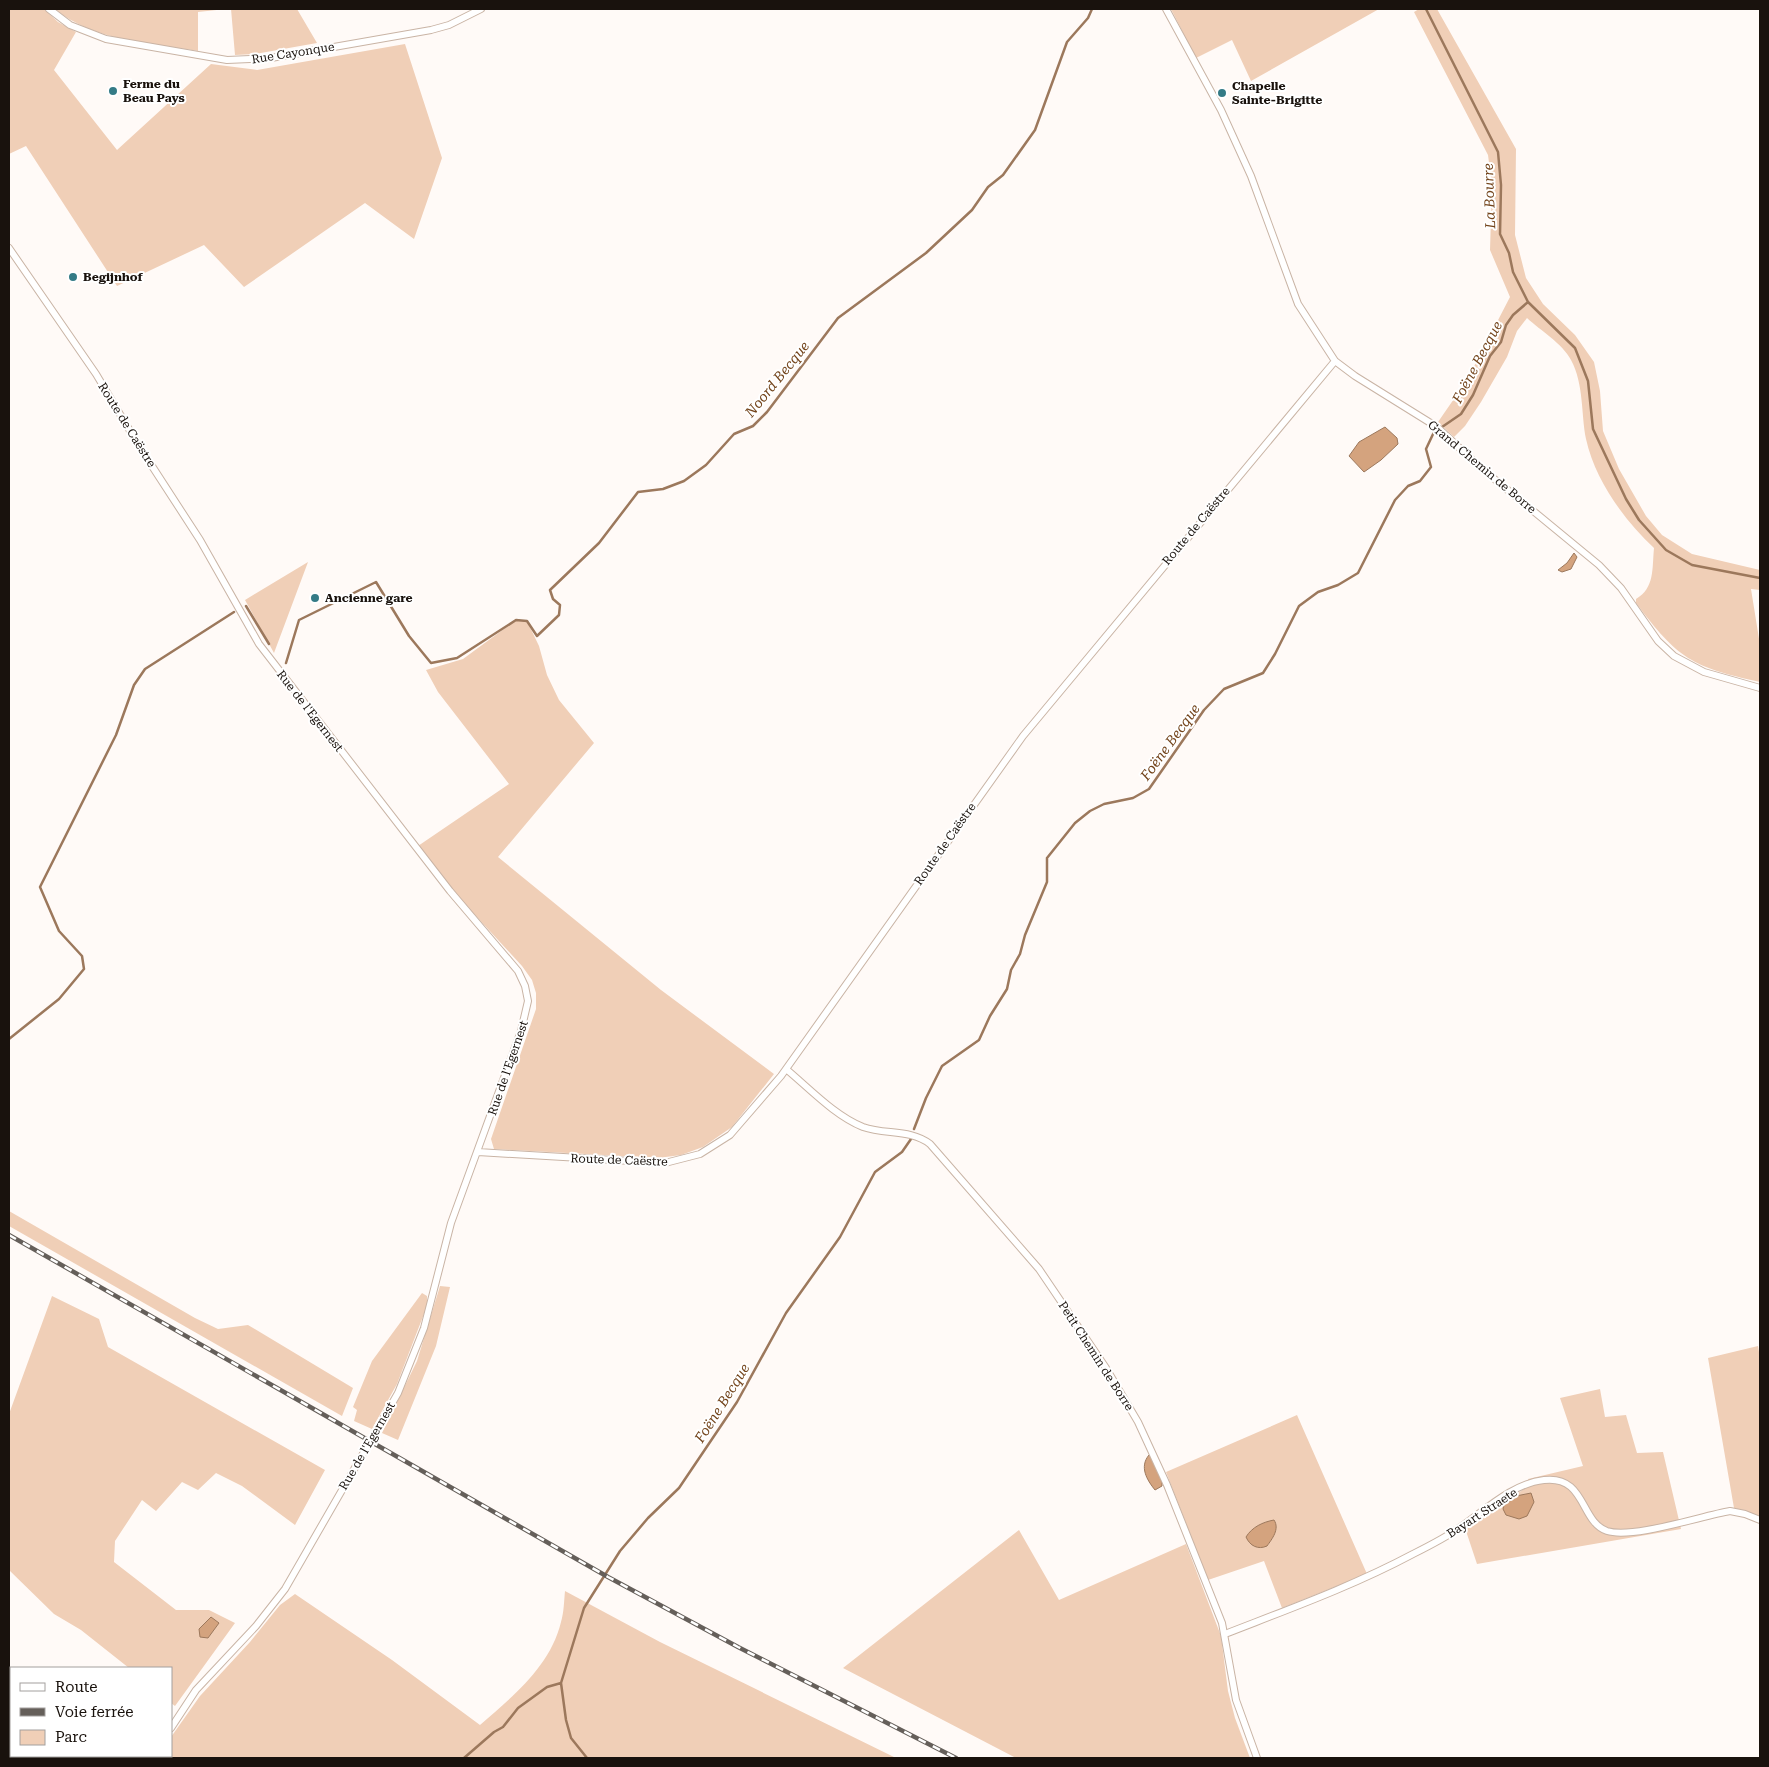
<svg xmlns="http://www.w3.org/2000/svg" width="1769" height="1767" font-family="'Roboto Serif',serif">
	<style>
		.green { fill: #f0cfb7 }
		.water { fill: #d4a37e; stroke: #9c785c }
		.lines { fill: none; stroke-linecap: round; stroke-linejoin: round }
		.stream { stroke: #9c785c; stroke-width: 2.5 }
		.minor-casing { stroke: #c9b4a5; stroke-width: 8 }
		.minor { stroke: #fff; stroke-width: 6 }
		.rail-casing { stroke: #655f5a; stroke-width: 4.5 }
		.rail { stroke: #fff; stroke-width: 2.5; stroke-dasharray: 8; stroke-linecap: butt }
		.poi-dot { fill: #347b86; stroke: #fff; stroke-width: 2 }
		.labels { text-anchor: middle; stroke-width: 4; stroke-linejoin: round; paint-order: stroke }
		.street-label { font-size: 12px; fill: #19120d; stroke: #fff }
		.poi-label { font-size: 12px; font-weight: bold; fill: #19120d; stroke: #fff; text-anchor: start }
		.water-label { font-size: 14px; font-style: italic; fill: #73441b; stroke: #fff }
	</style>
	<rect width="100%" height="100%" fill="#fffaf7"/>
	<!-- green -->
	<path class="green" d="M9,9H44L58,22L76,32L54,70L117,150L211,64L257,70L405,44L442,158L414,239L365,203L244,287L204,245L117,286L26,146L9,154Z
		M55,9H226L198,12V51C150,43 94,41 55,9Z
		M231,9H297L317,43L255,54L235,55Z
		M1171,9H1379L1251,81L1232,40L1196,58Z
		M1419,9H1437L1516,149L1515,235L1526,278L1543,304L1575,335L1594,362L1600,391L1603,431L1619,469L1646,516L1662,535L1692,554L1760,570V590L1751,589L1760,645V682C1692,667 1678,659 1636,603V599C1655,588 1652,568 1654,548C1624,520 1595,480 1586,439C1581,414 1584,384 1571,360C1562,343 1541,331 1527,318L1517,331L1507,357L1481,402L1465,426L1454,437L1438,422L1467,380L1510,297L1490,250L1492,186L1488,155L1414,12Z
		M308,562L274,653L245,600Z
		M516,620L527,621L539,646L547,675L559,700L594,743L498,857L661,990L774,1074L732,1127L703,1147L681,1155L658,1158L494,1149L491,1139L536,1009V993L532,980L522,966L464,903L418,846L509,784L438,692L426,670L463,659Z
		M9,1211L195,1318L218,1329L248,1325L353,1388L342,1416L9,1226Z
		M440,1286L450,1287L436,1346L398,1440L382,1433L417,1361Z
		M422,1293L427,1296V1306L397,1384L372,1429L354,1421L357,1410L353,1407L372,1361Z
		M52,1296L99,1319L108,1347L325,1470L295,1525L242,1486L216,1473L198,1490L182,1482L156,1511L142,1500L115,1541L114,1562L176,1610H209L235,1623L175,1706L171,1703V1668H129L81,1630L54,1614L9,1570V1414Z
		M1758,1346L1760,1358V1516L1734,1508L1708,1358Z
		M1600,1389L1605,1417L1626,1415L1637,1453L1663,1452L1681,1529L1477,1564L1465,1528L1530,1485L1528,1479L1583,1466L1560,1398Z
		M1297,1415L1367,1574L1282,1608L1264,1561L1208,1580L1166,1472Z
		M1019,1530L1059,1600L1186,1544L1221,1636L1228,1691L1235,1718L1250,1758H1016L843,1668Z
		M565,1591L660,1642L896,1758H158L159,1756H171V1737L200,1696L250,1642L280,1605L295,1594L392,1660L480,1725C513,1696 550,1667 561,1622C564,1612 564,1601 565,1591Z"/>
	<!-- water -->
	<path class="water" d="M1385,427L1397,438L1398,444L1381,460L1364,472L1349,456L1359,442Z
		M1574,553L1577,557L1571,569L1562,572L1558,570L1567,563Z
		M1149,1455L1152,1457L1162,1482V1486L1155,1490C1147,1480 1139,1467 1149,1455Z
		M1531,1493L1534,1502L1527,1516L1519,1519L1506,1515L1503,1509L1504,1505L1516,1496Z
		M1274,1520C1280,1529 1272,1539 1267,1546C1258,1550 1250,1546 1246,1537C1252,1527 1263,1522 1274,1520Z
		M211,1617L219,1623L208,1638L200,1637L199,1629Z"/>
	<g class="lines">
		<!-- stream -->
		<path class="stream" d="M1426,9L1498,152L1501,185L1500,234L1509,253L1513,272L1528,302L1575,348L1588,381L1593,429L1626,499L1639,520L1666,550L1692,565L1760,578
			M1442,427L1461,414L1473,395L1490,356L1501,342L1506,325L1513,315L1528,302
			M246,606L269,644
			M286,663L299,620L376,582L409,636L431,663L457,658L516,620L527,621L537,636L559,615L560,605L553,599L550,590L599,543L638,492L663,489L684,481L706,465L734,434L753,426L767,412L838,318L926,253L972,210L988,187L1003,175L1035,130L1067,42L1088,18L1092,9
			M9,1039L59,999L84,969L82,956L59,931L40,887L116,735L134,685L145,669L234,612
			M914,1129L926,1098L942,1066L979,1040L990,1016L1007,989L1011,970L1020,954L1025,935L1047,882V858L1075,823L1090,811L1104,804L1133,798L1149,789L1204,710L1224,689L1263,673L1275,654L1299,606L1318,592L1338,585L1358,573L1395,500L1408,486L1420,481L1431,467L1426,449L1434,432
			M464,1758L494,1732L503,1727L518,1708L547,1687L561,1683
			M587,1758L571,1738L566,1720L561,1683L584,1608L620,1551L648,1518L679,1488L737,1402L786,1313L840,1237L875,1172L902,1152L911,1139"/>
		<defs>
			<path id="minor" d="M49,9L70,25L106,39L227,60L271,58L431,30L449,25L481,9
				M1166,9L1221,110L1251,176L1298,304L1335,361L1355,376L1437,427L1481,468L1599,565L1621,588L1658,641L1674,656L1704,672L1760,688
				M9,248L96,374L139,446L200,540L259,644L450,891L518,971L525,986L528,1001L521,1031L451,1223L424,1328L398,1393L285,1589L256,1626L196,1690L171,1728
				M786,1069C809,1088 835,1116 863,1127C886,1135 910,1129 930,1144L1039,1269L1106,1368L1138,1422L1167,1485L1222,1623L1236,1700L1257,1758
				M478,1152L665,1163L700,1154L730,1135L781,1076L1023,736L1335,361
				M1225,1634C1289,1609 1353,1586 1413,1554C1429,1546 1445,1538 1459,1528C1484,1511 1513,1483 1544,1480C1586,1475 1580,1522 1607,1531C1633,1539 1701,1516 1730,1511L1745,1514L1760,1520
				M152,1758L154,1756"/>
		</defs>
		<!-- minor casing -->
		<use href="#minor" class="minor-casing"/>
		<!-- minor -->
		<use href="#minor" class="minor"/>
		<defs>
			<path id="rail" d="M9,1235L608,1577L738,1647L956,1758"/>
		</defs>
		<!-- rail casing -->
		<use href="#rail" class="rail-casing"/>
		<!-- rail -->
		<use href="#rail" class="rail"/>
	</g>
	<!-- markers -->
	<g class="poi-dot">
		<circle cx="113" cy="91" r="5"/>
		<circle cx="1222" cy="93" r="5"/>
		<circle cx="73" cy="277" r="5"/>
		<circle cx="315" cy="598" r="5"/>
	</g>
	<g class="labels">
		<!-- street labels -->
		<g class="street-label">
			<text transform="translate(293 53) rotate(-9)" y="4">Rue Cayonque</text>
			<text transform="translate(127 425) rotate(58)" y="4">Route de Caëstre</text>
			<text transform="translate(1482 467) rotate(40)" y="4">Grand Chemin de Borre</text>
			<text transform="translate(1196 526) rotate(-50)" y="4">Route de Caëstre</text>
			<text transform="translate(310 711) rotate(52)" y="4">Rue de l'Egernest</text>
			<text transform="translate(945 844) rotate(-55)" y="4">Route de Caëstre</text>
			<text transform="translate(508 1068) rotate(-71)" y="4">Rue de l'Egernest</text>
			<text transform="translate(619 1160) rotate(2)" y="4">Route de Caëstre</text>
			<text transform="translate(1096 1356) rotate(57)" y="4">Petit Chemin de Borre</text>
			<text transform="translate(367 1446) rotate(-60)" y="4">Rue de l'Egernest</text>
			<text transform="translate(1482 1513) rotate(-33)" y="4">Bayart Straete</text>
		</g>
		<!-- poi labels -->
		<g class="poi-label">
			<text x="123" y="88">Ferme du<tspan x="123" dy="14">Beau Pays</tspan></text>
			<text x="1232" y="90">Chapelle<tspan x="1232" dy="14">Sainte-Brigitte</tspan></text>
			<text x="83" y="281">Begijnhof</text>
			<text x="325" y="602">Ancienne gare</text>
		</g>
		<!-- water labels -->
		<g class="water-label">
			<text transform="translate(1489 196) rotate(-92)" y="5">La Bourre</text>
			<text transform="translate(1477 362) rotate(-62)" y="5">Foëne Becque</text>
			<text transform="translate(777 379) rotate(-51)" y="5">Noord Becque</text>
			<text transform="translate(1170 742) rotate(-54)" y="5">Foëne Becque</text>
			<text transform="translate(722 1403) rotate(-58)" y="5">Foëne Becque</text>
		</g>
	</g>
	<!-- border -->
	<rect width="1769" height="1767" fill="none" stroke="#19120d" stroke-width="20"/>
	<!-- legend -->
	<rect x="10" y="1667" width="162" height="90" fill="#ffffff" stroke="#a3a09e"/>
	<rect x="20" y="1683" width="25" height="8" fill="#ffffff" stroke="#a3a09e"/>
	<text x="55" y="1692" font-size="15" fill="#19120d">Route</text>
	<rect x="20" y="1708" width="25" height="8" fill="#655f5a" stroke="#a3a09e"/>
	<text x="55" y="1717" font-size="15" fill="#19120d">Voie ferrée</text>
	<rect x="20" y="1730" width="25" height="15" fill="#f0cfb7" stroke="#a3a09e"/>
	<text x="55" y="1742" font-size="15" fill="#19120d">Parc</text>
</svg>
